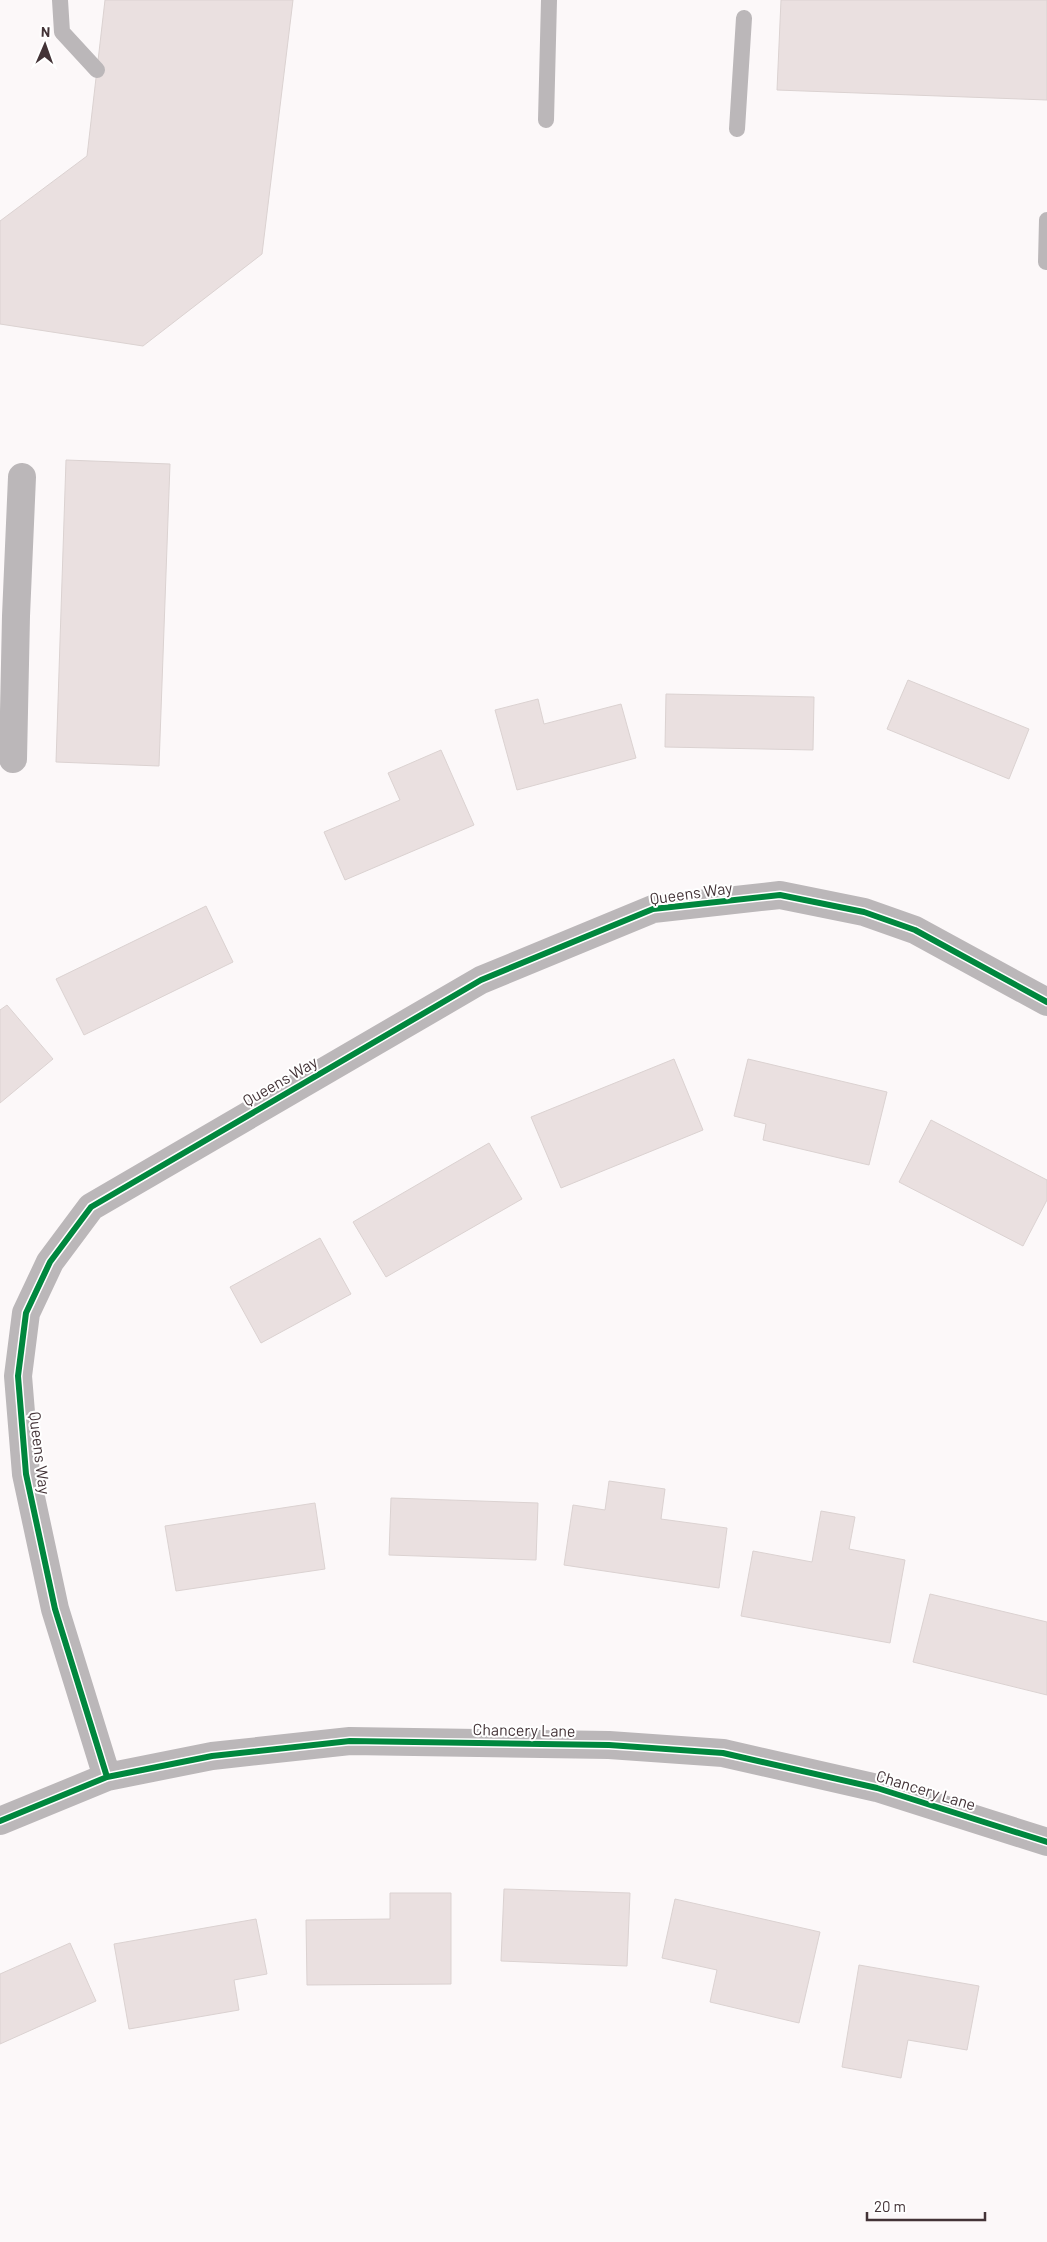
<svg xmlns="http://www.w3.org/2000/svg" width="1047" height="2242" font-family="Barlow,sans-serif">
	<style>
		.building { fill: #eae0e0; stroke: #dbd2d1 }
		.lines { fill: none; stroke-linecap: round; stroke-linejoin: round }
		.lane { stroke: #bbb7b9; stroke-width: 16 }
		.street { stroke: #bbb7b9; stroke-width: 28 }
		.cycleway-casing { stroke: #fff; stroke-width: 9 }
		.cycleway { stroke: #00873e; stroke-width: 6 }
		.labels { text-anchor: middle; stroke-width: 4; stroke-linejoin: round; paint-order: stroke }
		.street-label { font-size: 16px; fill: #433337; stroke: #fff }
	</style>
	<rect width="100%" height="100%" fill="#fcf8f9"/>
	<!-- building -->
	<path class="building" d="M105,0H293L262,254L143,346L0,324V221L87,156Z
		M781,0H1047V100L777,90Z
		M66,460L170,464L159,766L56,762Z
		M908,680L1029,729L1009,779L887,729Z
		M666,694L814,697L813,750L665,747Z
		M538,699L544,724L621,704L636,758L517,790L495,710Z
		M441,750L474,825L345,880L324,832L400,800L388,773Z
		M206,906L233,962L84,1035L56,979Z
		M7,1005L53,1059L0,1103V1010Z
		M674,1059L703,1130L561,1188L531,1117Z
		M748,1059L887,1092L869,1165L763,1140L766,1124L734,1116Z
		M931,1120L1047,1180V1200L1023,1246L899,1182Z
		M489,1143L522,1199L386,1277L353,1222Z
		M320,1238L351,1294L261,1343L230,1287Z
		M609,1481L665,1489L661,1519L727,1528L719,1588L564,1565L573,1505L605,1510Z
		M391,1498L538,1503L536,1560L389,1555Z
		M315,1503L325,1569L176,1591L165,1526Z
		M821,1511L855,1517L849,1549L905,1560L890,1643L741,1616L753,1551L812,1562Z
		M930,1594L1047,1622V1695L913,1662Z
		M504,1889L630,1893L627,1966L501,1961Z
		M390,1893H451V1984L307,1985L306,1920L390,1919Z
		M675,1899L820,1932L799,2023L710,2002L717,1970L662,1958Z
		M256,1919L267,1974L234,1980L239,2010L129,2029L114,1944Z
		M70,1943L96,2001L0,2044V1974Z
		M859,1965L979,1986L967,2050L908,2040L901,2078L842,2067Z"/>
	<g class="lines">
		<!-- lane -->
		<path class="lane" d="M60,0L62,32L97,70
			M546,120L549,0
			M737,129L744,18
			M1046,262L1047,220"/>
		<!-- street -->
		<path class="street" d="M13,759L16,616L22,477
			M107,1777L55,1609L26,1474L18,1376L26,1313L50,1262L91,1207L481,980L653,909L780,895L864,912L915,930L1047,1002
			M0,1821L107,1777L212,1756L350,1741L609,1745L723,1753L877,1788L1047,1842"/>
		<defs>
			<path id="cycleway" d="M107,1777L55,1609L26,1474L18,1376L26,1313L50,1262L91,1207L481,980L653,909L780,895L864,912L915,930L1047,1002
				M0,1821L107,1777L212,1756L350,1741L609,1745L723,1753L877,1788L1047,1842"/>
		</defs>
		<!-- cycleway casing -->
		<use href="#cycleway" class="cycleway-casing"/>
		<!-- cycleway -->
		<use href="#cycleway" class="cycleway"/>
	</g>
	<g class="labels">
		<!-- street labels -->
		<g class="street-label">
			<text transform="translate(691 893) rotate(-8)" y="6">Queens Way</text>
			<text transform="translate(280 1081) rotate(-30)" y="6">Queens Way</text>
			<text transform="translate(40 1453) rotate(83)" y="6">Queens Way</text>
			<text transform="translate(524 1730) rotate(1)" y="6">Chancery Lane</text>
			<text transform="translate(926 1790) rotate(17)" y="6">Chancery Lane</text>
		</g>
	</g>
	<!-- north arrow -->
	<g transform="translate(45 45) rotate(2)" stroke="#ffffff" stroke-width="4" paint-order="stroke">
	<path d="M0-4L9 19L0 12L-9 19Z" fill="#433337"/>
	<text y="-8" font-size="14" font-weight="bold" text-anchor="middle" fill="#433337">N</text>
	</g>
	<!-- scale -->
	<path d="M867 2212v8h118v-8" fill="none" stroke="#433337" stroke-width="2.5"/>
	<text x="874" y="2212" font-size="15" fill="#433337" stroke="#ffffff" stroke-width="4" paint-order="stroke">20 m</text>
</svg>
